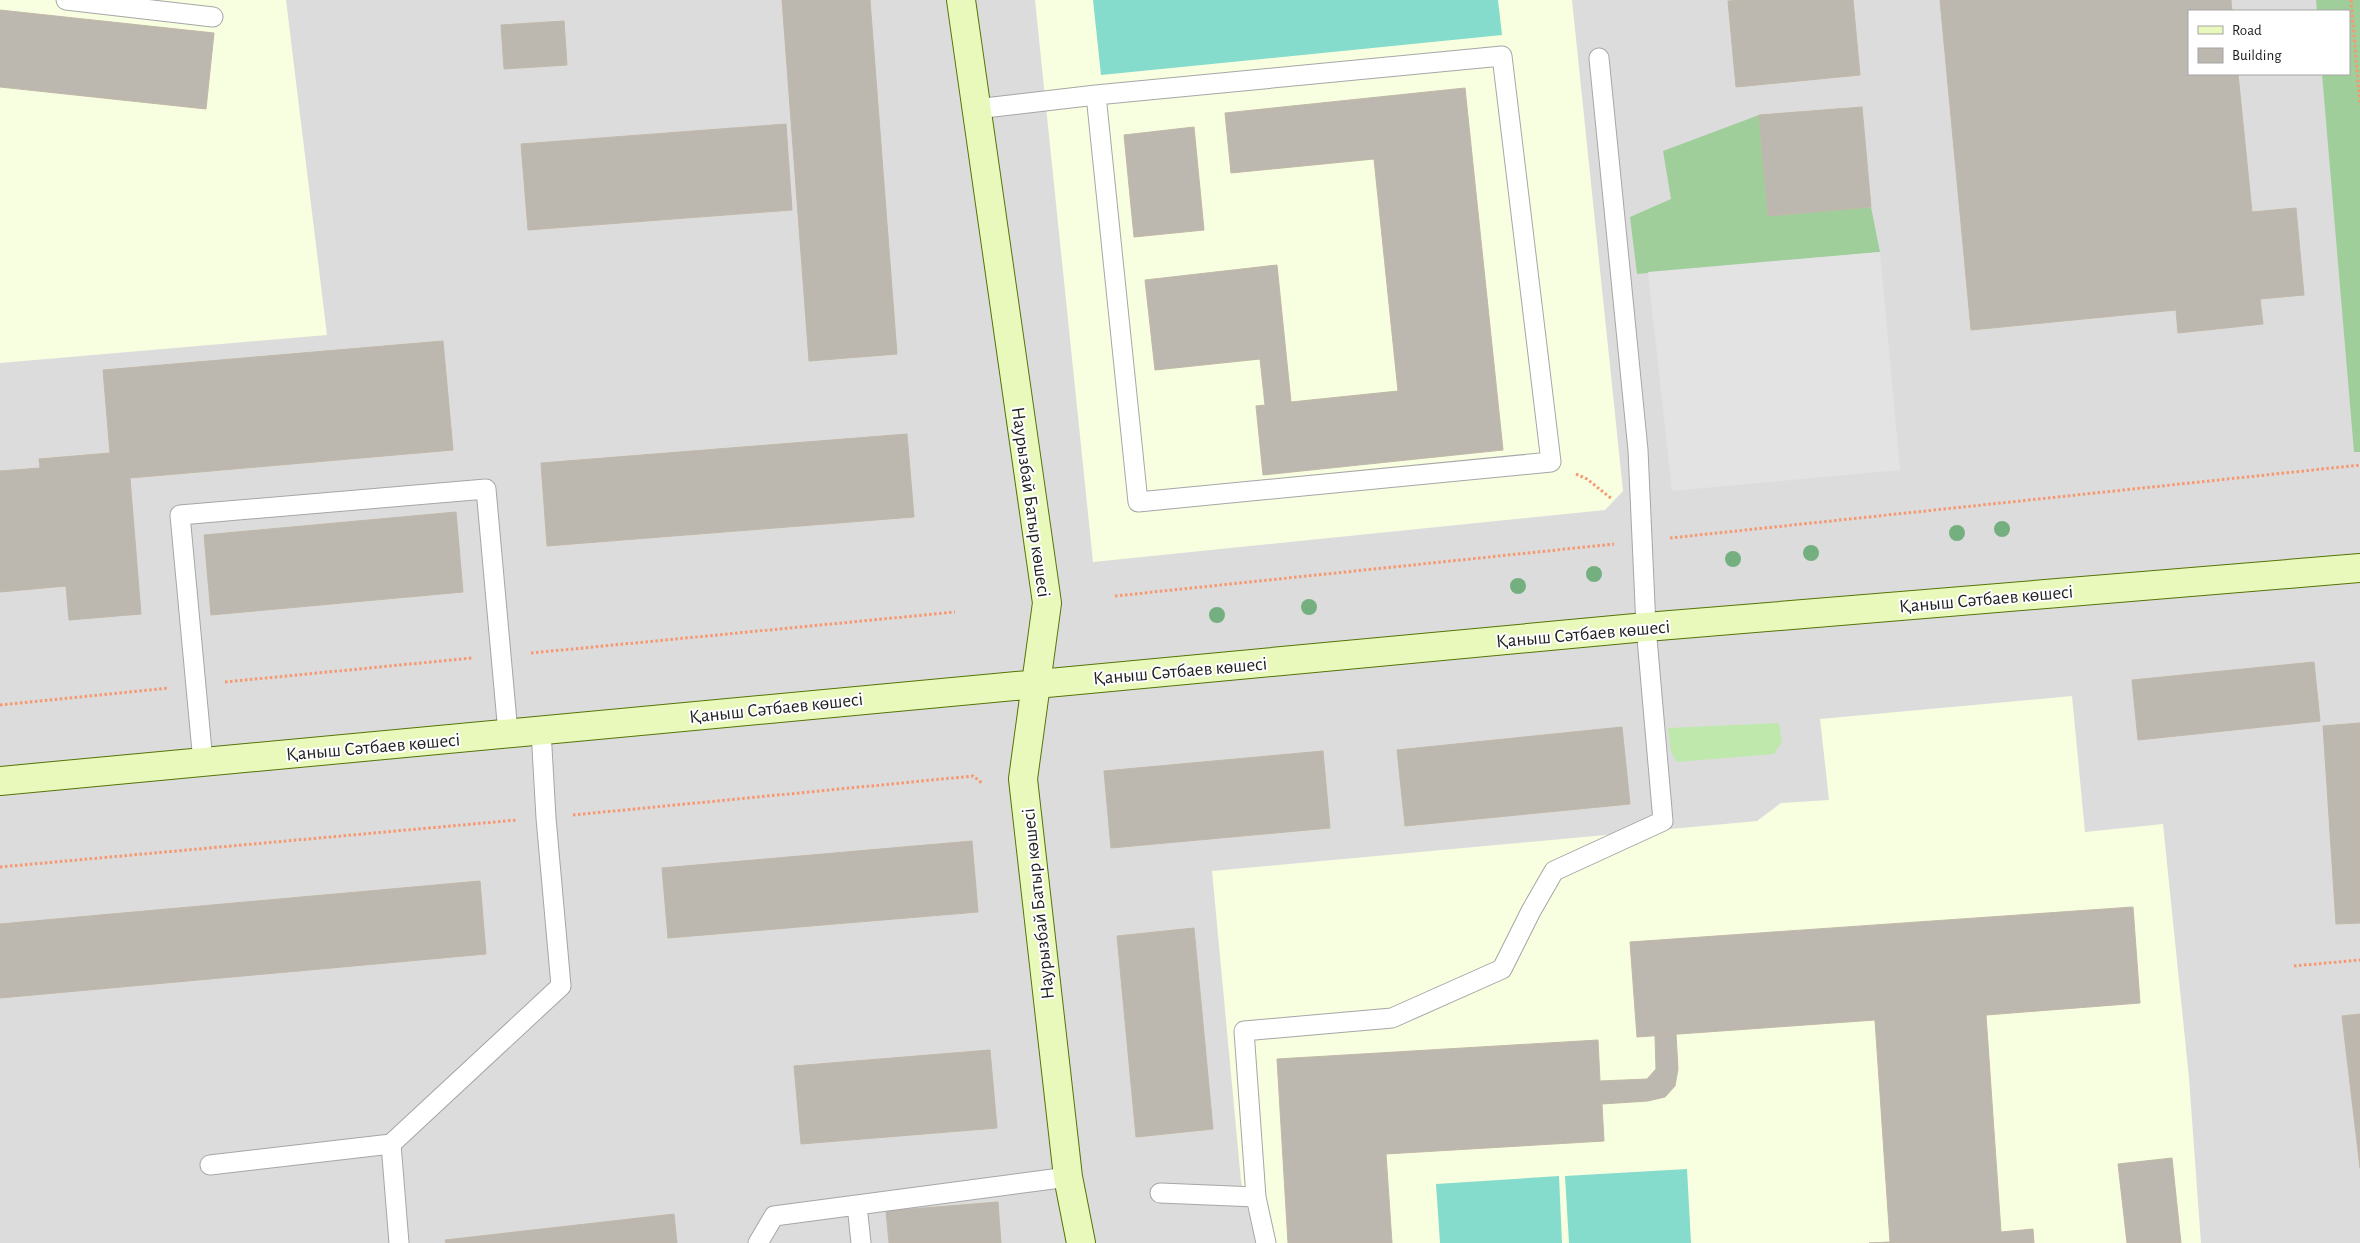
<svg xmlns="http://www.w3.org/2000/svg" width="2360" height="1243" font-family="'Alegreya Sans',sans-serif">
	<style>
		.residential { fill: #dddcdc; fill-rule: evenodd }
		.education { fill: #f8fee0 }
		.grass { fill: #bfe8ad }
		.forest { fill: #a0ce9b }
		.pitch { fill: #86dccc }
		.parking { fill: #e3e3e3 }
		.building { fill: #bcb7af; stroke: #c1b8a8 }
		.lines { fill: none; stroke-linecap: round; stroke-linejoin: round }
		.lane-casing { stroke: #a6a6a6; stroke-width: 21 }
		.secondary-casing { stroke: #547408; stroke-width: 30 }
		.path { stroke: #f69870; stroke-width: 3; stroke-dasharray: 2.5 2.5; stroke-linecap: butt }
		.lane { stroke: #fff; stroke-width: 19 }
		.secondary { stroke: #e9f8bb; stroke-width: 28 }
		.tree { fill: #74af80 }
		.labels { text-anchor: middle; stroke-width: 4; stroke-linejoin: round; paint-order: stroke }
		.street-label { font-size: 19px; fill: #1f1f1f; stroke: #fff }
	</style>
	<rect width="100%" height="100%" fill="#f0eee6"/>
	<!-- residential -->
	<path class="residential" d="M0,0H2360V1243H0ZM2189,11H2349V74H2189Z"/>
	<!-- education -->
	<path class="education" d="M0,0H286L327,335L0,363Z
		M1035,0H1572L1623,491L1605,510L1093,562Z
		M2072,696L2085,832L2163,824L2189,1078L2201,1243H1256L1241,1181L1212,871L1757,821L1781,803L1829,800L1820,719Z"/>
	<!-- grass -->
	<path class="grass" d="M1779,723L1782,742L1774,754L1677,762L1671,752L1668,728Z"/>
	<!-- forest -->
	<path class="forest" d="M2316,0H2360V452H2354L2322,74H2349V11H2317Z
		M1759,115L1768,216L1871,207L1880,252L1637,274L1630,217L1671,199L1663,151Z"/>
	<!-- pitch -->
	<path class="pitch" d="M1093,0H1498L1502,35L1101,75Z
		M1687,1169L1691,1243H1569L1565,1176Z
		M1559,1176L1562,1243H1440L1436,1184Z"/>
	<!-- parking -->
	<path class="parking" d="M1880,252L1900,470L1672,491L1648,272Z"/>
	<!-- building -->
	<path class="building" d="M782,0H870L897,354L809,361Z
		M1741,0H1853L1860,75L1736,87L1728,1Z
		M1940,0H2231L2232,11H2189V74H2238L2252,212L2296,208L2304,295L2260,299L2263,324L2178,333L2176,310L1971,330Z
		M0,10L214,33L206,109L0,87Z
		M564,21L567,65L504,69L501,25Z
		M1465,88L1503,450L1263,475L1256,406L1265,405L1260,359L1155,370L1145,280L1277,265L1291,402L1398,391L1374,159L1231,173L1225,113Z
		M1862,107L1871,207L1768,216L1759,115Z
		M786,124L792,210L528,230L521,144Z
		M1194,127L1204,230L1134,237L1124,135Z
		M443,341L453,450L130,478L141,614L69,620L66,586L0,592V471L40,468L39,459L110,453L103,370Z
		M907,434L914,517L547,546L541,463Z
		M456,512L463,592L211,615L204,535Z
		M2314,662L2320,721L2138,740L2132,680Z
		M2360,723V923L2336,924L2323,726Z
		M1622,727L1630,804L1405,826L1397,750Z
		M1323,751L1330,828L1111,848L1104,771Z
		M972,841L978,912L668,938L662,868Z
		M480,881L486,954L0,998V924Z
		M2133,907L2140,1003L1986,1015L2001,1232L2033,1229L2034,1243H1869L1890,1242L1875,1020L1637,1037L1630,942Z
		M1194,928L1213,1129L1136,1137L1117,936Z
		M2360,1014V1168L2342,1016Z
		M1676,1034L1678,1069L1675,1086L1665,1097L1648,1101L1602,1104L1604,1141L1386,1154L1392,1243H1288L1277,1059L1598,1040L1600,1081L1647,1079L1656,1069L1655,1036Z
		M990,1050L997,1128L801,1144L794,1066Z
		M2172,1158L2181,1243H2127L2118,1164Z
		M998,1202L1001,1243H889L886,1211Z
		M674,1214L677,1243H446L445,1240Z"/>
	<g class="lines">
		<defs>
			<path id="lane" d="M66,0L213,17
				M1502,56L1551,462L1138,502L1096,95Z
				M976,109L1096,95
				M203,762L180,515L486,489L508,733
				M391,1144L399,1243
				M210,1165L391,1144L561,986L546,818L541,730
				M1160,1193L1256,1197
				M857,1205L861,1243
				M758,1243L774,1216L1068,1177
				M1266,1243L1256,1197L1244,1031L1392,1018L1502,969L1531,911L1554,871L1663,821L1646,627L1638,450L1599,58"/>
			<path id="secondary" d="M961,0L1047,603L1023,779L1068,1177L1081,1243
				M0,781L1646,627L2360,568"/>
		</defs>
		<!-- lane casing -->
		<use href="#lane" class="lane-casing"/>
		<!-- secondary casing -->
		<use href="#secondary" class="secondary-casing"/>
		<!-- path -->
		<path class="path" d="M2351,0L2360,105
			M1576,474L1587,479L1612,499
			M1670,538L2360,465
			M1115,596L1614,544
			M531,653L955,612
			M225,682L472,658
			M0,705L169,688
			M573,815L973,776L982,783
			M0,867L517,820
			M2294,966L2360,960"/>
		<!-- lane -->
		<use href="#lane" class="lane"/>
		<!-- secondary -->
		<use href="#secondary" class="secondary"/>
	</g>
	<!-- trees -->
	<g class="tree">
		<circle cx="2002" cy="529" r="8"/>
		<circle cx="1957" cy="533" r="8"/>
		<circle cx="1811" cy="553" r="8"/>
		<circle cx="1733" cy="559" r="8"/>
		<circle cx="1594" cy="574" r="8"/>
		<circle cx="1518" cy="586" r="8"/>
		<circle cx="1309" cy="607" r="8"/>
		<circle cx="1217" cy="615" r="8"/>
	</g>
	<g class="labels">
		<!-- street labels -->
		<g class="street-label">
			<text transform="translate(1032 502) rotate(82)" y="7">Наурызбай Батыр көшесі</text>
			<text transform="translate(1986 598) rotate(-5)" y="7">Қаныш Сәтбаев көшесі</text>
			<text transform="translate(1583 633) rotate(-5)" y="7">Қаныш Сәтбаев көшесі</text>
			<text transform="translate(1180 670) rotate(-5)" y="7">Қаныш Сәтбаев көшесі</text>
			<text transform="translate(776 707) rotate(-6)" y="7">Қаныш Сәтбаев көшесі</text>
			<text transform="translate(373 746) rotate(-5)" y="7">Қаныш Сәтбаев көшесі</text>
			<text transform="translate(1037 904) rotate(-96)" y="7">Наурызбай Батыр көшесі</text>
		</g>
	</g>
	<!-- legend -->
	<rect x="2188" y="10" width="162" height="65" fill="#ffffff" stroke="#a5a5a5"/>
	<rect x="2198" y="26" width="25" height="8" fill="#e9f8bb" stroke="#a5a5a5"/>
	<text x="2232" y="35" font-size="15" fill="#1f1f1f">Road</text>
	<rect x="2198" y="48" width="25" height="15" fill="#bcb7af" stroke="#a5a5a5"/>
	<text x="2232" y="60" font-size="15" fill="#1f1f1f">Building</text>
</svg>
